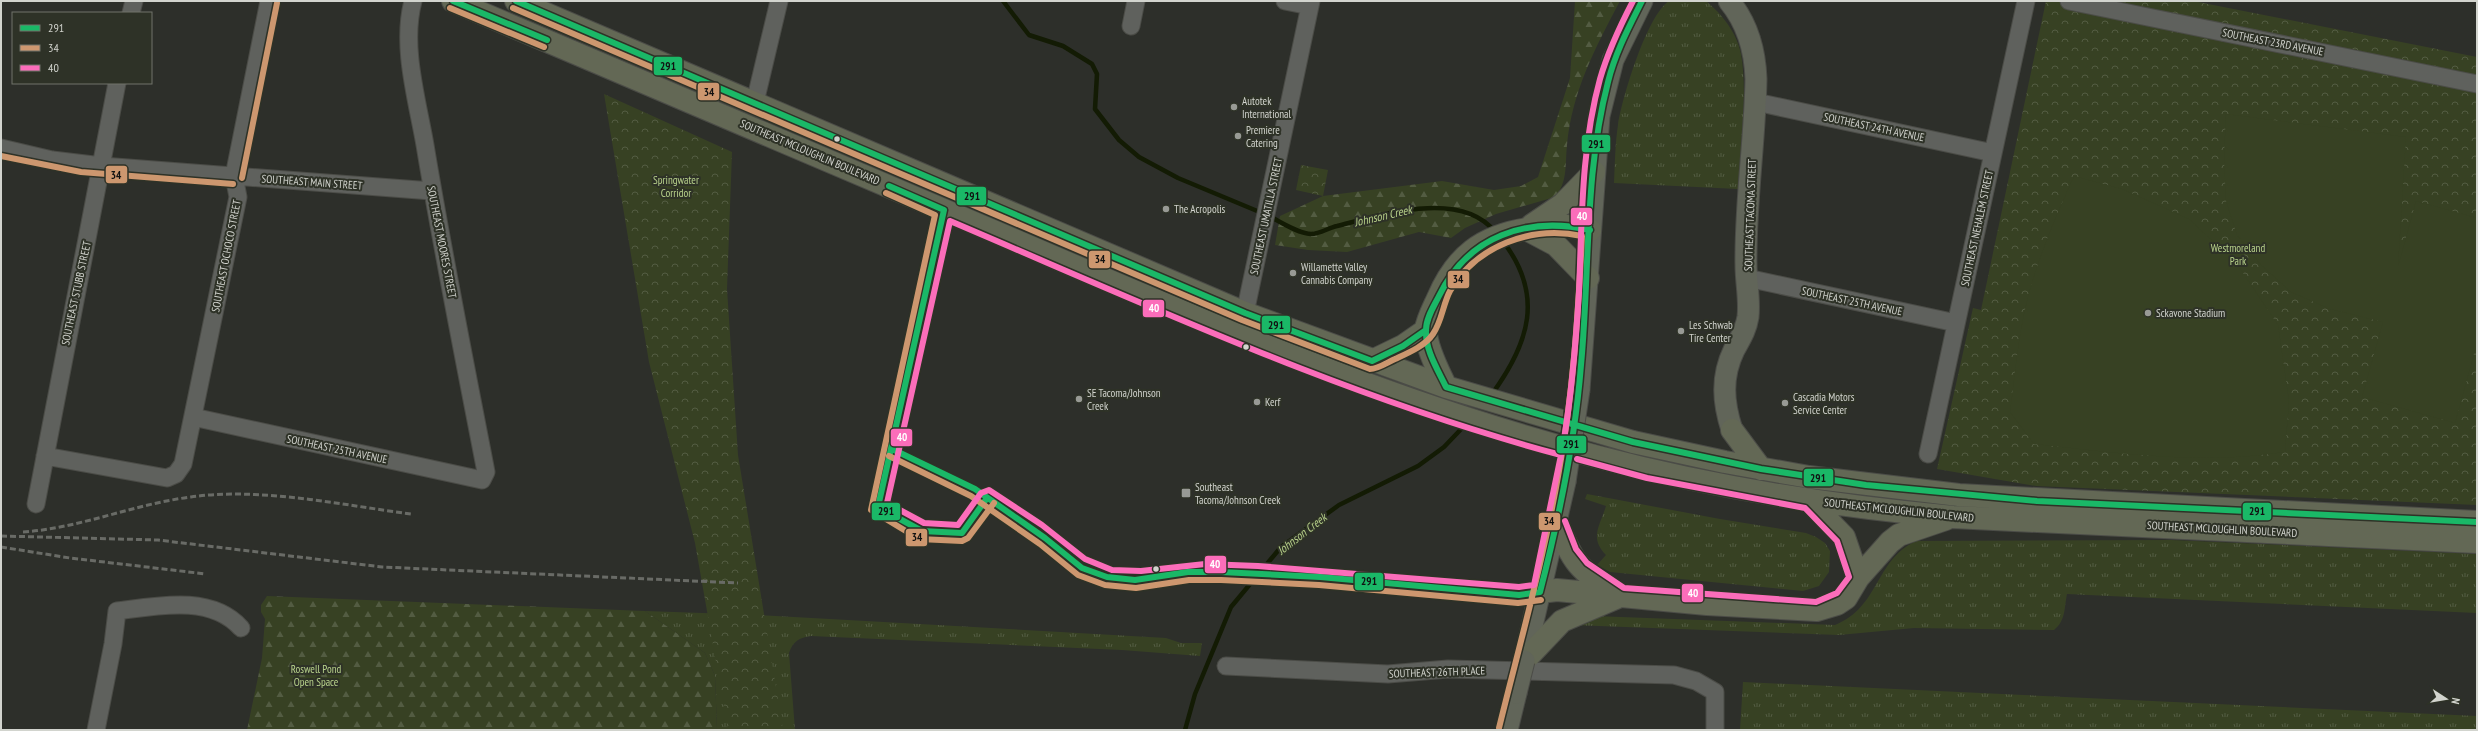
<svg xmlns="http://www.w3.org/2000/svg" width="2478" height="731" font-family="'PT Sans Narrow',sans-serif">
	<style>
		.grass { fill: url(#grass-tufts) }
		.forest { fill: url(#forest-firs) }
		.park { fill: url(#park-crowns) }
		.garden { fill: #374123 }
		.lines { fill: none; stroke-linecap: round; stroke-linejoin: round }
		.stream { stroke: #131b04; stroke-width: 4.5 }
		.minor-casing { stroke: #4b4c47; stroke-width: 19 }
		.major-casing { stroke: #4b4c47; stroke-width: 23 }
		.highway-casing { stroke: #4b4c47; stroke-width: 24 }
		.minor { stroke: #5f615d; stroke-width: 17 }
		.major { stroke: #616559; stroke-width: 21 }
		.highway { stroke: #636855; stroke-width: 22 }
		.rail { stroke: #696b66; stroke-width: 3; stroke-dasharray: 6 3; stroke-linecap: butt }
		.major-bridge-casing { stroke: #4b4c47; stroke-width: 23; stroke-linecap: butt }
		.major-bridge { stroke: #616559; stroke-width: 21 }
		.bus-1-casing { stroke: #2e3227; stroke-width: 9 }
		.bus-2-casing { stroke: #2e3227; stroke-width: 9 }
		.bus-3-casing { stroke: #2e3227; stroke-width: 9 }
		.bus-1 { stroke: #1ab867; stroke-width: 6 }
		.bus-2 { stroke: #cd976f; stroke-width: 6 }
		.bus-3 { stroke: #fb6dba; stroke-width: 6 }
		.poi-dot { fill: #989a95; stroke: #2e3227; stroke-width: 1.5 }
		.bus-dot { fill: #d2d4ce; stroke: #2e3227; stroke-width: 1.5 }
		.labels { text-anchor: middle; stroke-width: 4; stroke-linejoin: round; paint-order: stroke }
		.street-label { font-size: 11px; fill: #d2d4ce; stroke: #2e3227 }
		.poi-label { font-size: 11px; fill: #d2d4ce; stroke: #2e3227; text-anchor: start }
		.park-label { font-size: 11px; fill: #b9d38c; stroke: #2e3227 }
		.water-label { font-size: 12px; font-style: italic; fill: #b5ce88; stroke: #2e3227 }
		.line-badge { stroke: #2e3227; stroke-width: 1.5 }
		.badge-label { font-size: 11px; text-anchor: middle; font-weight: bold; fill: #fff }
		.pale-badge-label { font-size: 11px; text-anchor: middle; font-weight: bold; fill: #111 }
	</style>
	<defs>
		<pattern id="grass-tufts" width="24" height="20" patternUnits="userSpaceOnUse"><rect width="24" height="20" fill="#374123"/><path d="M3 7l-1-3M5 7V3M7 7l1-3M15 17l-1-3M17 17v-4M19 17l1-3" fill="none" stroke="#535c42"/></pattern>
		<pattern id="forest-firs" width="22" height="20" patternUnits="userSpaceOnUse"><rect width="22" height="20" fill="#374123"/><path d="M5 1l3.5 6h-7zM16 11l3.5 6h-7z" fill="#535c42"/></pattern>
		<pattern id="park-crowns" width="20" height="18" patternUnits="userSpaceOnUse"><rect width="20" height="18" fill="#374123"/><path d="M2 6a3 3 0 1 1 6 0M12 15a3 3 0 1 1 6 0" fill="none" stroke="#535c42"/></pattern>
	</defs>
	<rect width="100%" height="100%" fill="#2d2f2a"/>
	<!-- grass -->
	<path class="grass" d="M1669,1H1706C1722,14 1737,33 1741,54C1748,93 1740,149 1738,189L1614,183C1615,164 1615,144 1618,125C1622,98 1647,15 1669,1Z
		M1587,494L1720,519L1806,533L1816,537L1825,543L1830,551L1829,572L1819,586L1803,591L1610,572L1597,565L1606,555C1589,538 1600,526 1606,506L1585,499Z
		M2171,540L2477,554V613L2067,594C2064,608 2066,620 2054,630L1914,628L1839,635L1572,625L1594,616L1835,625C1880,607 1874,561 1916,541Z
		M645,611L731,614L751,730H717L715,676L705,653Z
		M742,614L1166,638L1181,643H1202L1200,656L1122,650L811,636C799,638 793,641 789,653L795,730H762Z
		M1743,682L2477,716V730H1740Z"/>
	<!-- forest -->
	<path class="forest" d="M1575,1H1620C1595,48 1572,92 1567,145C1565,164 1568,182 1555,197L1496,214L1465,228L1451,238L1419,232L1347,252L1308,250L1275,245L1280,216L1323,196L1442,181L1494,190L1521,186L1538,177L1570,78Z
		M267,596L645,611L705,653L715,676L717,730H247L262,658L265,619L261,612V605Z"/>
	<!-- park -->
	<path class="park" d="M2046,1H2193L2477,57V505L2036,486L1937,469L1973,308L1981,310Z
		M604,94L732,152L727,289L738,455L783,730H728L695,543L649,362Z
		M1301,165L1328,170L1323,196L1296,190Z"/>
	<!-- garden -->
	<path class="garden" d="M2226,114L2406,137L2398,267L2416,201L2477,218V343L2455,423L2362,397L2383,322L2330,309L2291,292L2261,265L2237,235L2226,201L2224,158Z
		M2074,176L2122,189L2189,219L2237,264L2278,325L2289,401L2285,452C2202,465 2117,453 2034,444L2010,412C2015,375 2018,337 2027,301C2038,257 2056,216 2074,176Z"/>
	<g class="lines">
		<!-- stream -->
		<path class="stream" d="M1003,1L1029,35L1063,46L1092,64L1097,74L1095,109L1119,140L1139,157L1178,178L1262,213
			M1269,216C1281,222 1297,233 1311,234C1320,234 1328,228 1337,226C1381,215 1461,189 1495,232
			M1492,394C1529,343 1545,295 1502,240
			M1185,730L1195,694L1231,607L1281,547L1339,505L1418,466L1444,447L1465,425"/>
		<defs>
			<path id="minor" d="M1285,1L1310,6
				M2069,1L2477,84
				M131,13L134,1
				M1131,26L1136,1
				M755,102L779,1
				M1756,102L1993,153
				M1,148L52,160L102,166L432,191
				M1747,278L1956,323
				M1245,313L1311,1
				M193,417L482,480L486,472C465,363 443,254 425,145C417,99 401,46 413,1
				M1928,454L2026,1
				M45,456L167,478L176,474L183,464L238,197L234,176L269,1
				M36,504L117,83
				M1226,666L1388,674L1448,669L1674,675L1696,681L1715,692V730
				M96,730L113,644L117,611C156,606 211,594 241,628"/>
			<path id="major" d="M1729,1C1748,24 1755,50 1756,79C1755,141 1745,203 1746,265C1746,283 1750,299 1748,317C1746,330 1740,339 1734,350C1721,377 1723,402 1732,430
				M1579,390L1599,116L1613,60L1642,1
				M1524,661L1565,482
				M1507,730L1516,693"/>
			<path id="highway" d="M453,1C633,76 812,153 991,230C1190,316 1388,402 1598,457C1715,488 1833,506 1953,517L2477,542
				M516,1L1245,313L1446,387L1633,442L1725,462L1809,477L1959,495L2477,522
				M1532,225L1563,204L1594,172
				M1526,229L1556,245L1588,278
				M1372,361L1403,346L1426,330
				M1446,387C1439,372 1425,346 1426,329C1427,320 1434,307 1438,298C1456,256 1482,236 1527,229C1556,225 1561,223 1590,230
				M1732,430L1761,469
				M1809,501L1844,537L1858,578
				M1557,522C1573,563 1578,570 1617,593
				M1540,592L1557,590L1707,604L1817,610L1837,604L1846,598L1858,578L1890,542L1899,535L1946,519
				M1524,661L1562,621L1616,598"/>
		</defs>
		<!-- minor casing -->
		<use href="#minor" class="minor-casing"/>
		<!-- major casing -->
		<use href="#major" class="major-casing"/>
		<!-- highway casing -->
		<use href="#highway" class="highway-casing"/>
		<!-- minor -->
		<use href="#minor" class="minor"/>
		<!-- major -->
		<use href="#major" class="major"/>
		<!-- highway -->
		<use href="#highway" class="highway"/>
		<!-- rail -->
		<path class="rail" d="M23,532C81,528 134,504 191,497C260,487 342,505 411,514
			M1,536L158,540L382,567L738,583
			M1,547L70,558L206,574"/>
		<defs>
			<path id="major-bridge" d="M1565,482L1579,390
				M1516,693L1524,661"/>
		</defs>
		<!-- major-bridge casing -->
		<use href="#major-bridge" class="major-bridge-casing"/>
		<!-- major-bridge -->
		<use href="#major-bridge" class="major-bridge"/>
		<defs>
			<path id="bus-1" d="M453,1L547,40
				M516,1L1245,313L1372,361L1403,346L1426,330
				M889,186L944,210L878,507L922,531L962,533L987,498
				M1590,230C1527,216 1468,236 1439,296C1434,306 1426,318 1426,330C1425,350 1438,370 1446,387L1633,442L1761,469L1866,485L2037,501L2477,522
				M892,449L975,489L1045,538L1082,568L1107,577L1135,580L1188,572H1221L1320,577L1519,595L1540,592
				M1540,592C1559,518 1575,442 1581,365C1590,271 1584,174 1608,82C1615,53 1629,27 1642,1"/>
			<path id="bus-2" d="M450,8L544,47
				M513,8L1242,320L1370,369C1378,369 1388,362 1395,359C1408,353 1425,346 1433,334C1442,321 1443,304 1450,291C1476,246 1531,225 1582,236C1578,315 1573,394 1559,471C1544,558 1520,643 1499,728
				M1,156L81,172L233,184
				M242,178L277,3
				M886,193L935,215L871,510L919,539L962,541L968,538L994,503
				M889,456L971,496L1040,544L1078,575L1105,585L1136,588L1189,580H1221L1319,585L1518,603L1541,600"/>
			<path id="bus-3" d="M950,221C1150,306 1350,399 1561,455L1534,585L1519,587L1258,566L1205,564L1141,571L1112,570L1085,559L1042,525L989,490L981,493L958,525L924,523L887,503Z
				M1564,439C1572,391 1576,341 1579,292C1582,221 1581,148 1600,79C1608,51 1620,26 1633,1
				M1565,521L1576,549L1587,563L1624,588L1816,602L1837,593L1849,577L1837,541L1805,508L1647,478L1577,459"/>
		</defs>
		<!-- bus-1 casing -->
		<use href="#bus-1" class="bus-1-casing"/>
		<!-- bus-2 casing -->
		<use href="#bus-2" class="bus-2-casing"/>
		<!-- bus-3 casing -->
		<use href="#bus-3" class="bus-3-casing"/>
		<!-- bus-1 -->
		<use href="#bus-1" class="bus-1"/>
		<!-- bus-2 -->
		<use href="#bus-2" class="bus-2"/>
		<!-- bus-3 -->
		<use href="#bus-3" class="bus-3"/>
	</g>
	<!-- markers -->
	<g class="poi-dot">
		<circle cx="1234" cy="107" r="4"/>
		<circle cx="1238" cy="136" r="4"/>
		<circle cx="1166" cy="209" r="4"/>
		<circle cx="1293" cy="273" r="4"/>
		<circle cx="2148" cy="313" r="4"/>
		<circle cx="1681" cy="331" r="4"/>
		<circle cx="1079" cy="399" r="4"/>
		<circle cx="1257" cy="402" r="4"/>
		<circle cx="1785" cy="403" r="4"/>
		<rect x="1181" y="488" width="10" height="10" rx="2"/>
	</g>
	<g class="bus-dot">
		<circle cx="837" cy="139" r="3.5"/>
		<circle cx="1246" cy="347" r="3.5"/>
		<circle cx="1156" cy="569" r="3.5"/>
	</g>
	<g class="labels">
		<!-- street labels -->
		<g class="street-label">
			<text transform="translate(2273 42) rotate(11)" y="4">SOUTHEAST 23RD AVENUE</text>
			<text transform="translate(1874 127) rotate(12)" y="4">SOUTHEAST 24TH AVENUE</text>
			<text transform="translate(810 152) rotate(23)" y="4">SOUTHEAST MCLOUGHLIN BOULEVARD</text>
			<text transform="translate(312 182) rotate(4)" y="4">SOUTHEAST MAIN STREET</text>
			<text transform="translate(1750 215) rotate(-88)" y="4">SOUTHEAST TACOMA STREET</text>
			<text transform="translate(1266 216) rotate(-78)" y="4">SOUTHEAST UMATILLA STREET</text>
			<text transform="translate(1977 228) rotate(-78)" y="4">SOUTHEAST NEHALEM STREET</text>
			<text transform="translate(442 242) rotate(79)" y="4">SOUTHEAST MOORES STREET</text>
			<text transform="translate(226 256) rotate(-79)" y="4">SOUTHEAST OCHOCO STREET</text>
			<text transform="translate(76 293) rotate(-78)" y="4">SOUTHEAST STUBB STREET</text>
			<text transform="translate(1852 301) rotate(12)" y="4">SOUTHEAST 25TH AVENUE</text>
			<text transform="translate(337 449) rotate(12)" y="4">SOUTHEAST 25TH AVENUE</text>
			<text transform="translate(1899 510) rotate(6)" y="4">SOUTHEAST MCLOUGHLIN BOULEVARD</text>
			<text transform="translate(2222 529) rotate(3)" y="4">SOUTHEAST MCLOUGHLIN BOULEVARD</text>
			<text transform="translate(1437 672) rotate(-2)" y="4">SOUTHEAST 26TH PLACE</text>
		</g>
		<!-- poi labels -->
		<g class="poi-label">
			<text x="1242" y="105">Autotek<tspan x="1242" dy="13">International</tspan></text>
			<text x="1246" y="134">Premiere<tspan x="1246" dy="13">Catering</tspan></text>
			<text x="1174" y="213">The Acropolis</text>
			<text x="1301" y="271">Willamette Valley<tspan x="1301" dy="13">Cannabis Company</tspan></text>
			<text x="2156" y="317">Sckavone Stadium</text>
			<text x="1689" y="329">Les Schwab<tspan x="1689" dy="13">Tire Center</tspan></text>
			<text x="1087" y="397">SE Tacoma/Johnson<tspan x="1087" dy="13">Creek</tspan></text>
			<text x="1793" y="401">Cascadia Motors<tspan x="1793" dy="13">Service Center</tspan></text>
			<text x="1265" y="406">Kerf</text>
			<text x="1195" y="491">Southeast<tspan x="1195" dy="13">Tacoma/Johnson Creek</tspan></text>
		</g>
		<!-- park labels -->
		<g class="park-label">
			<text x="676" y="184">Springwater<tspan x="676" dy="13">Corridor</tspan></text>
			<text x="2238" y="252">Westmoreland<tspan x="2238" dy="13">Park</tspan></text>
			<text x="316" y="673">Roswell Pond<tspan x="316" dy="13">Open Space</tspan></text>
		</g>
		<!-- water labels -->
		<g class="water-label">
			<text transform="translate(1383 216) rotate(-13)" y="4">Johnson Creek</text>
			<text transform="translate(1302 534) rotate(-38)" y="4">Johnson Creek</text>
		</g>
	</g>
	<g class="line-badge">
		<rect x="653" y="56" width="30" height="20" rx="4" fill="#1ab867"/>
		<rect x="697" y="82" width="23" height="19" rx="4" fill="#cd976f"/>
		<rect x="1581" y="134" width="30" height="19" rx="4" fill="#1ab867"/>
		<rect x="105" y="165" width="23" height="19" rx="4" fill="#cd976f"/>
		<rect x="956" y="186" width="31" height="20" rx="4" fill="#1ab867"/>
		<rect x="1570" y="207" width="23" height="19" rx="4" fill="#fb6dba"/>
		<rect x="1088" y="250" width="23" height="19" rx="4" fill="#cd976f"/>
		<rect x="1447" y="270" width="23" height="19" rx="4" fill="#cd976f"/>
		<rect x="1142" y="299" width="23" height="19" rx="4" fill="#fb6dba"/>
		<rect x="1261" y="315" width="30" height="19" rx="4" fill="#1ab867"/>
		<rect x="890" y="428" width="23" height="19" rx="4" fill="#fb6dba"/>
		<rect x="1556" y="435" width="31" height="19" rx="4" fill="#1ab867"/>
		<rect x="1803" y="468" width="31" height="19" rx="4" fill="#1ab867"/>
		<rect x="871" y="502" width="30" height="19" rx="4" fill="#1ab867"/>
		<rect x="2242" y="502" width="30" height="19" rx="4" fill="#1ab867"/>
		<rect x="1538" y="512" width="23" height="19" rx="4" fill="#cd976f"/>
		<rect x="905" y="528" width="23" height="19" rx="4" fill="#cd976f"/>
		<rect x="1204" y="555" width="23" height="19" rx="4" fill="#fb6dba"/>
		<rect x="1354" y="572" width="30" height="19" rx="4" fill="#1ab867"/>
		<rect x="1681" y="583" width="23" height="20" rx="4" fill="#fb6dba"/>
	</g>
	<g class="badge-label">
		<text x="1582" y="220">40</text>
		<text x="1154" y="312">40</text>
		<text x="902" y="441">40</text>
		<text x="1215" y="568">40</text>
		<text x="1693" y="597">40</text>
	</g>
	<g class="pale-badge-label">
		<text x="668" y="70">291</text>
		<text x="709" y="96">34</text>
		<text x="1596" y="148">291</text>
		<text x="116" y="179">34</text>
		<text x="972" y="200">291</text>
		<text x="1100" y="263">34</text>
		<text x="1458" y="283">34</text>
		<text x="1276" y="329">291</text>
		<text x="1571" y="448">291</text>
		<text x="1818" y="482">291</text>
		<text x="886" y="515">291</text>
		<text x="2257" y="515">291</text>
		<text x="1549" y="525">34</text>
		<text x="917" y="541">34</text>
		<text x="1369" y="585">291</text>
	</g>
	<!-- border -->
	<rect width="2478" height="731" fill="none" stroke="#d2d4ce" stroke-width="4"/>
	<!-- legend -->
	<rect x="12" y="12" width="140" height="72" fill="#2e3227" stroke="#70736a"/>
	<rect x="20" y="25" width="20" height="6" fill="#1ab867" stroke="#70736a"/>
	<text x="48" y="32" font-size="12" fill="#d2d4ce">291</text>
	<rect x="20" y="45" width="20" height="6" fill="#cd976f" stroke="#70736a"/>
	<text x="48" y="52" font-size="12" fill="#d2d4ce">34</text>
	<rect x="20" y="65" width="20" height="6" fill="#fb6dba" stroke="#70736a"/>
	<text x="48" y="72" font-size="12" fill="#d2d4ce">40</text>
	<!-- north arrow -->
	<g transform="translate(2446 699) rotate(102)" stroke="#2e3227" stroke-width="3" paint-order="stroke">
	<path d="M0-3L7 15L0 10L-7 15Z" fill="#d2d4ce"/>
	<text y="-6" font-size="11" font-weight="bold" text-anchor="middle" fill="#d2d4ce">N</text>
	</g>
</svg>
